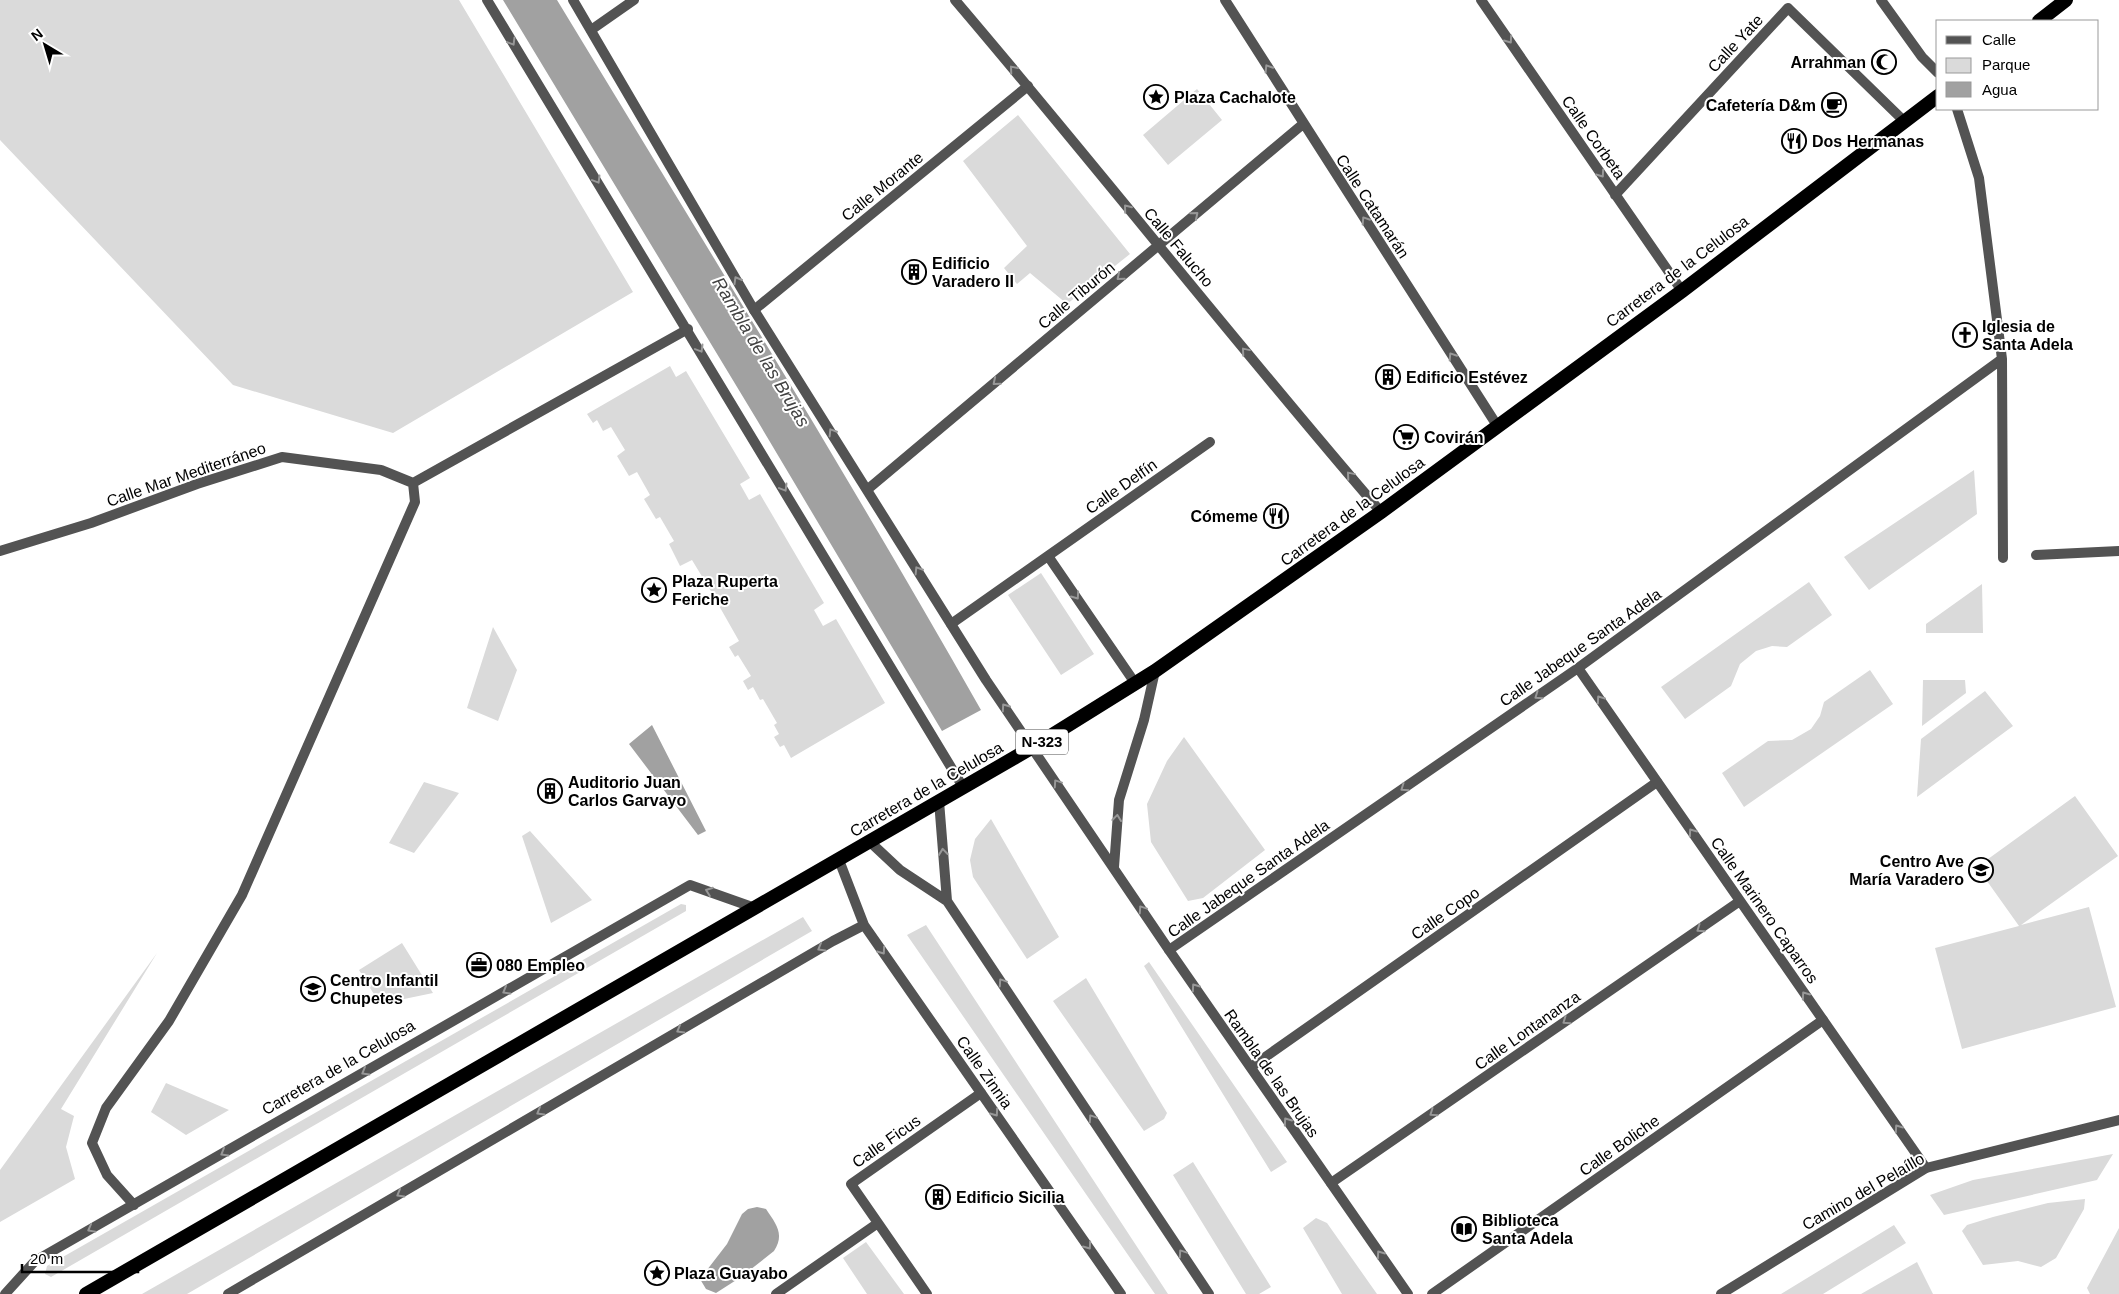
<svg xmlns="http://www.w3.org/2000/svg" width="2119" height="1294" font-family="Arial,sans-serif">
	<style>
		.green { fill: #dadada }
		.water { fill: #a1a1a1 }
		.lines { fill: none; stroke-linecap: round; stroke-linejoin: round }
		.pedestrian { stroke: #535353; stroke-width: 10 }
		.minor { stroke: #535353; stroke-width: 10 }
		.tertiary { stroke: #535353; stroke-width: 10 }
		.trunk { stroke: #000; stroke-width: 14 }
		.oneway { stroke: #989898 }
		.labels { text-anchor: middle; stroke-width: 4; stroke-linejoin: round; paint-order: stroke }
		.shield { fill: #fff; stroke: #4c4c4c; stroke-width: 1 }
		.shield-label { font-size: 15px; font-weight: bold; fill: #000 }
		.street-label { font-size: 16px; fill: #000; stroke: #fff }
		.poi-label { font-size: 16px; font-weight: bold; fill: #000; stroke: #fff; text-anchor: start }
		.water-label { font-size: 18px; font-style: italic; fill: #424242; stroke: #fff }
	</style>
	<rect width="100%" height="100%" fill="#fff"/>
	<!-- green -->
	<path class="green" d="M0,0H459L633,292L393,433L233,385L0,140Z
		M1197,89L1222,120L1168,165L1143,135Z
		M1018,115L1130,254L1067,304L1030,273L1017,284L1004,268L1027,246L963,161Z
		M670,366L676,377L686,371L750,478L740,484L749,500L760,494L824,603L814,610L823,626L836,619L885,703L791,758L784,745L780,747L774,737L779,734L774,725L777,723L763,699L760,700L753,687L748,690L743,681L751,676L738,655L735,657L729,647L739,641L718,604L711,607L705,597L712,593L692,560L680,566L669,544L674,541L660,517L656,519L644,499L650,495L637,472L629,476L617,456L625,450L611,427L603,431L597,420L593,423L587,414Z
		M1974,470L1977,514L1869,590L1844,557Z
		M1041,573L1094,654L1061,675L1008,595Z
		M1809,582L1832,615L1787,647L1772,646L1756,651L1740,664L1731,686L1685,719L1661,687Z
		M1982,584L1983,633H1926V624Z
		M493,627L517,670L498,721L467,708Z
		M1870,670L1893,704L1744,807L1722,773L1768,741L1792,740L1811,729L1820,716L1824,702Z
		M1923,680H1965L1966,693L1922,726Z
		M1985,691L2013,726L1917,797L1921,739Z
		M1184,737L1265,850L1203,898L1188,901L1151,842L1147,804L1167,761Z
		M424,782L459,793L414,853L389,843Z
		M2075,796L2118,856L2021,925L2089,907L2116,1007L1962,1049L1935,948L2019,926L1977,867Z
		M991,819L1059,937L1027,959L973,877L970,860L975,839Z
		M530,831L592,900L551,923L522,836Z
		M681,904L686,905V911L51,1277L45,1274L47,1266Z
		M803,917L812,931L187,1294H142Z
		M926,925L1168,1294H1155L907,935Z
		M402,943L433,993L380,1004L359,970Z
		M157,953L61,1109L74,1116L66,1147L75,1179L0,1222V1170Z
		M1149,962L1287,1162L1271,1172L1144,966Z
		M1086,978L1167,1113L1164,1119L1144,1131L1053,1001Z
		M166,1083L229,1110L186,1135L151,1112Z
		M2113,1154L2097,1180L1944,1215L1930,1195L1973,1180Z
		M1193,1162L1271,1287L1259,1294H1246L1173,1175Z
		M2085,1199L2084,1209L2056,1258L2041,1267L2018,1261L1983,1265L1962,1231L1967,1225L1993,1217L2048,1203Z
		M1316,1218L1327,1223L1377,1294H1342L1303,1228Z
		M1894,1225L1906,1243L1823,1294H1781Z
		M2119,1228V1294H2090L2087,1288Z
		M866,1242L904,1294H867L843,1258Z
		M1917,1262L1933,1294H1861Z"/>
	<!-- water -->
	<path class="water" d="M503,0H557C700,236 845,470 981,710L942,731L757,420Z
		M652,725L706,831L698,835L629,744Z
		M757,1207L766,1209C776,1224 785,1234 774,1251L741,1277L716,1293L706,1289L700,1279L727,1244L742,1214L748,1209Z"/>
	<g class="lines">
		<!-- pedestrian -->
		<path class="pedestrian" d="M1957,109L1979,178L2002,359L2003,558
			M754,310L1028,86
			M1578,668L2002,359
			M1251,1067L1657,782
			M878,1223L927,1294
			M776,1294L878,1223L851,1184L981,1093
			M1432,1294L1823,1020"/>
		<!-- minor -->
		<path class="minor" d="M955,0C1099,169 1236,344 1381,512
			M1225,0L1498,427
			M1481,0L1682,291
			M1881,0L1922,57L1938,73
			M591,30L634,0
			M1615,195L1788,8L1904,121
			M413,483L688,329
			M868,489L1303,124
			M0,551L91,523L197,484L282,457L381,470L413,483
			M2036,555L2119,551
			M1048,556L1135,683
			M951,624L1210,442
			M939,801L947,901
			M869,841L900,870L947,901L1209,1294
			M839,860L864,925L1121,1294
			M1169,950L1578,668L1926,1168
			M1331,1183L1740,901
			M134,1205L107,1175L92,1143L106,1108L169,1021L242,895L415,502L413,483
			M5,1294L35,1261L690,885L755,908
			M228,1294L833,941L864,925"/>
		<!-- tertiary -->
		<path class="tertiary" d="M487,0L963,787
			M573,0L754,310L986,680L1169,950L1408,1294
			M1114,867L1119,800L1144,720L1155,671
			M1721,1294L1926,1168L2119,1120"/>
		<!-- trunk -->
		<path class="trunk" d="M2039,21L2066,0
			M86,1294L1033,747L1155,671L1381,512L1682,291L1938,96"/>
	</g>
	<!-- one-way arrows -->
	<defs><path id="oneway-chevron" d="M-2-3.5L2.5 0L-2 3.5" fill="none" stroke-width="1.6" stroke-linecap="round" stroke-linejoin="round" transform="scale(1.25)"/></defs>
	<g class="oneway">
		<use href="#oneway-chevron" transform="translate(1509 40) rotate(55)"/>
		<use href="#oneway-chevron" transform="translate(512 42) rotate(59)"/>
		<use href="#oneway-chevron" transform="translate(1268 68) rotate(-122)"/>
		<use href="#oneway-chevron" transform="translate(1013 69) rotate(-130)"/>
		<use href="#oneway-chevron" transform="translate(1601 174) rotate(55)"/>
		<use href="#oneway-chevron" transform="translate(597 180) rotate(59)"/>
		<use href="#oneway-chevron" transform="translate(1127 208) rotate(-129)"/>
		<use href="#oneway-chevron" transform="translate(1195 215) rotate(-40)"/>
		<use href="#oneway-chevron" transform="translate(1365 220) rotate(-123)"/>
		<use href="#oneway-chevron" transform="translate(1120 277) rotate(140)"/>
		<use href="#oneway-chevron" transform="translate(737 280) rotate(-120)"/>
		<use href="#oneway-chevron" transform="translate(700 349) rotate(59)"/>
		<use href="#oneway-chevron" transform="translate(1245 351) rotate(-130)"/>
		<use href="#oneway-chevron" transform="translate(1452 356) rotate(-123)"/>
		<use href="#oneway-chevron" transform="translate(996 382) rotate(140)"/>
		<use href="#oneway-chevron" transform="translate(832 432) rotate(-122)"/>
		<use href="#oneway-chevron" transform="translate(1350 475) rotate(-130)"/>
		<use href="#oneway-chevron" transform="translate(784 488) rotate(59)"/>
		<use href="#oneway-chevron" transform="translate(918 570) rotate(-122)"/>
		<use href="#oneway-chevron" transform="translate(1076 596) rotate(55)"/>
		<use href="#oneway-chevron" transform="translate(1538 696) rotate(145)"/>
		<use href="#oneway-chevron" transform="translate(1600 699) rotate(-125)"/>
		<use href="#oneway-chevron" transform="translate(1005 707) rotate(-125)"/>
		<use href="#oneway-chevron" transform="translate(1057 783) rotate(-124)"/>
		<use href="#oneway-chevron" transform="translate(1404 788) rotate(145)"/>
		<use href="#oneway-chevron" transform="translate(1117 818) rotate(-83)"/>
		<use href="#oneway-chevron" transform="translate(1692 832) rotate(-125)"/>
		<use href="#oneway-chevron" transform="translate(943 852) rotate(-96)"/>
		<use href="#oneway-chevron" transform="translate(709 891) rotate(-160)"/>
		<use href="#oneway-chevron" transform="translate(1142 909) rotate(-124)"/>
		<use href="#oneway-chevron" transform="translate(1700 929) rotate(145)"/>
		<use href="#oneway-chevron" transform="translate(821 948) rotate(150)"/>
		<use href="#oneway-chevron" transform="translate(882 951) rotate(55)"/>
		<use href="#oneway-chevron" transform="translate(1002 982) rotate(-124)"/>
		<use href="#oneway-chevron" transform="translate(1195 987) rotate(-125)"/>
		<use href="#oneway-chevron" transform="translate(506 991) rotate(150)"/>
		<use href="#oneway-chevron" transform="translate(1805 995) rotate(-125)"/>
		<use href="#oneway-chevron" transform="translate(1566 1021) rotate(145)"/>
		<use href="#oneway-chevron" transform="translate(680 1030) rotate(150)"/>
		<use href="#oneway-chevron" transform="translate(365 1072) rotate(150)"/>
		<use href="#oneway-chevron" transform="translate(540 1112) rotate(150)"/>
		<use href="#oneway-chevron" transform="translate(995 1113) rotate(55)"/>
		<use href="#oneway-chevron" transform="translate(1433 1113) rotate(145)"/>
		<use href="#oneway-chevron" transform="translate(1092 1118) rotate(-124)"/>
		<use href="#oneway-chevron" transform="translate(1287 1121) rotate(-125)"/>
		<use href="#oneway-chevron" transform="translate(1898 1128) rotate(-125)"/>
		<use href="#oneway-chevron" transform="translate(224 1153) rotate(150)"/>
		<use href="#oneway-chevron" transform="translate(400 1194) rotate(150)"/>
		<use href="#oneway-chevron" transform="translate(91 1229) rotate(151)"/>
		<use href="#oneway-chevron" transform="translate(1088 1246) rotate(55)"/>
		<use href="#oneway-chevron" transform="translate(1182 1253) rotate(-124)"/>
		<use href="#oneway-chevron" transform="translate(1380 1254) rotate(-125)"/>
	</g>
	<!-- icons -->
	<defs>
		<symbol id="mosque-ring" viewBox="-11 -11 22 22"><circle r="9.5" fill="#fff" stroke="#000" stroke-width="1.5"/><path d="M3.5-4.9A6 6 0 1 0 3.5 4.9A5 5 0 1 1 3.5-4.9Z" fill="#000"/></symbol>
		<symbol id="sight-ring" viewBox="-11 -11 22 22"><circle r="9.5" fill="#fff" stroke="#000" stroke-width="1.5"/><path d="M0-6L1.8-2.2L6-1.7L2.9 1.2L3.7 5.4L0 3.3L-3.7 5.4L-2.9 1.2L-6-1.7L-1.8-2.2Z" fill="#000"/></symbol>
		<symbol id="cafe-ring" viewBox="-11 -11 22 22"><circle r="9.5" fill="#fff" stroke="#000" stroke-width="1.5"/><path d="M-5.5-4.5H6V0H3Q3 3.5 0 3.5H-2.5Q-5.5 3.5-5.5 0ZM3-3.2v2h1.7v-2ZM-6 4.5H4V6H-6Z" fill="#000"/></symbol>
		<symbol id="restaurant-ring" viewBox="-11 -11 22 22"><circle r="9.5" fill="#fff" stroke="#000" stroke-width="1.5"/><path d="M-5-6h1v4h1v-4h1v4h1v-4h1v5L-1.5 .5V6h-2V.5L-5-1ZM5-6V6H3V1.5H1.5Q1.5-4 5-6Z" fill="#000"/></symbol>
		<symbol id="building-ring" viewBox="-11 -11 22 22"><circle r="9.5" fill="#fff" stroke="#000" stroke-width="1.5"/><path d="M-4-6H4V6H1V3H-1V6H-4ZM-2.5-4.3h1.7v1.8h-1.7ZM.8-4.3h1.7v1.8H.8ZM-2.5-1h1.7V.8h-1.7ZM.8-1h1.7V.8H.8Z" fill="#000"/></symbol>
		<symbol id="church-ring" viewBox="-11 -11 22 22"><circle r="9.5" fill="#fff" stroke="#000" stroke-width="1.5"/><path d="M-1.2-6h2.4v3.5h3.3v2.4h-3.3V6h-2.4V-.1h-3.3v-2.4h3.3Z" fill="#000"/></symbol>
		<symbol id="supermarket-ring" viewBox="-11 -11 22 22"><circle r="9.5" fill="#fff" stroke="#000" stroke-width="1.5"/><path d="M-6-5.5h2.5l.6 2H6L4.5 2H-2.5L-4.4-4H-6ZM-1.5 3.2a1.3 1.3 0 1 0 .1 0ZM3 3.2a1.3 1.3 0 1 0 .1 0Z" fill="#000"/></symbol>
		<symbol id="school-ring" viewBox="-11 -11 22 22"><circle r="9.5" fill="#fff" stroke="#000" stroke-width="1.5"/><path d="M0-5L7-2L0 1L-7-2ZM-4 1L0 2.5L4 1V4Q0 6-4 4Z" fill="#000"/></symbol>
		<symbol id="office-ring" viewBox="-11 -11 22 22"><circle r="9.5" fill="#fff" stroke="#000" stroke-width="1.5"/><path d="M-6-3h4V-5.5h4V-3h4V5H-6ZM-1-4.5V-3h2v-1.5ZM-6 0V1H6V0Z" fill="#000"/></symbol>
		<symbol id="library-ring" viewBox="-11 -11 22 22"><circle r="9.5" fill="#fff" stroke="#000" stroke-width="1.5"/><path d="M-6-4Q-3-5.5-.7-3.5V5Q-3 3-6 4ZM6-4Q3-5.5 .7-3.5V5Q3 3 6 4Z" fill="#000"/></symbol>
	</defs>
	<g fill-rule="evenodd">
		<use href="#mosque-ring" x="1870" y="48" width="28" height="28"/>
		<use href="#sight-ring" x="1142" y="83" width="28" height="28"/>
		<use href="#cafe-ring" x="1820" y="91" width="28" height="28"/>
		<use href="#restaurant-ring" x="1780" y="127" width="28" height="28"/>
		<use href="#building-ring" x="900" y="258" width="28" height="28"/>
		<use href="#church-ring" x="1951" y="321" width="28" height="28"/>
		<use href="#building-ring" x="1374" y="363" width="28" height="28"/>
		<use href="#supermarket-ring" x="1392" y="423" width="28" height="28"/>
		<use href="#restaurant-ring" x="1262" y="502" width="28" height="28"/>
		<use href="#sight-ring" x="640" y="576" width="28" height="28"/>
		<use href="#building-ring" x="536" y="777" width="28" height="28"/>
		<use href="#school-ring" x="1967" y="856" width="28" height="28"/>
		<use href="#office-ring" x="465" y="951" width="28" height="28"/>
		<use href="#school-ring" x="299" y="975" width="28" height="28"/>
		<use href="#building-ring" x="924" y="1183" width="28" height="28"/>
		<use href="#library-ring" x="1450" y="1215" width="28" height="28"/>
		<use href="#sight-ring" x="643" y="1259" width="28" height="28"/>
	</g>
	<g class="labels">
		<!-- shield labels -->
		<rect class="shield" x="1016" y="729.5" width="52" height="25" rx="4"/>
		<g class="shield-label">
			<text x="1042" y="747">N-323</text>
		</g>
		<!-- street labels -->
		<g class="street-label">
			<text transform="translate(1735 43) rotate(-47)" y="6">Calle Yate</text>
			<text transform="translate(1594 137) rotate(55)" y="6">Calle Corbeta</text>
			<text transform="translate(882 186) rotate(-39)" y="6">Calle Morante</text>
			<text transform="translate(1373 206) rotate(57)" y="6">Calle Catamarán</text>
			<text transform="translate(1179 247) rotate(50)" y="6">Calle Falucho</text>
			<text transform="translate(1677 271) rotate(-37)" y="6">Carretera de la Celulosa</text>
			<text transform="translate(1076 295) rotate(-40)" y="6">Calle Tiburón</text>
			<text transform="translate(186 474) rotate(-19)" y="6">Calle Mar Mediterráneo</text>
			<text transform="translate(1121 486) rotate(-35)" y="6">Calle Delfín</text>
			<text transform="translate(1352 511) rotate(-36)" y="6">Carretera de la Celulosa</text>
			<text transform="translate(1580 647) rotate(-35)" y="6">Calle Jabeque Santa Adela</text>
			<text transform="translate(926 789) rotate(-30)" y="6">Carretera de la Celulosa</text>
			<text transform="translate(1248 878) rotate(-35)" y="6">Calle Jabeque Santa Adela</text>
			<text transform="translate(1765 910) rotate(55)" y="6">Calle Marinero Caparros</text>
			<text transform="translate(1445 913) rotate(-35)" y="6">Calle Copo</text>
			<text transform="translate(1527 1030) rotate(-35)" y="6">Calle Lontananza</text>
			<text transform="translate(338 1067) rotate(-30)" y="6">Carretera de la Celulosa</text>
			<text transform="translate(985 1072) rotate(55)" y="6">Calle Zinnia</text>
			<text transform="translate(1272 1073) rotate(55)" y="6">Rambla de las Brujas</text>
			<text transform="translate(886 1141) rotate(-35)" y="6">Calle Ficus</text>
			<text transform="translate(1619 1145) rotate(-35)" y="6">Calle Boliche</text>
			<text transform="translate(1863 1191) rotate(-30)" y="6">Camino del Pelaíllo</text>
		</g>
		<!-- poi labels -->
		<g class="poi-label">
			<text x="1866" y="68" text-anchor="end">Arrahman</text>
			<text x="1174" y="103">Plaza Cachalote</text>
			<text x="1816" y="111" text-anchor="end">Cafetería D&amp;m</text>
			<text x="1812" y="147">Dos Hermanas</text>
			<text x="932" y="269">Edificio<tspan x="932" dy="18">Varadero II</tspan></text>
			<text x="1982" y="332">Iglesia de<tspan x="1982" dy="18">Santa Adela</tspan></text>
			<text x="1406" y="383">Edificio Estévez</text>
			<text x="1424" y="443">Covirán</text>
			<text x="1258" y="522" text-anchor="end">Cómeme</text>
			<text x="672" y="587">Plaza Ruperta<tspan x="672" dy="18">Feriche</tspan></text>
			<text x="568" y="788">Auditorio Juan<tspan x="568" dy="18">Carlos Garvayo</tspan></text>
			<text x="1964" y="867" text-anchor="end">Centro Ave<tspan x="1964" dy="18">María Varadero</tspan></text>
			<text x="496" y="971">080 Empleo</text>
			<text x="330" y="986">Centro Infantil<tspan x="330" dy="18">Chupetes</tspan></text>
			<text x="956" y="1203">Edificio Sicilia</text>
			<text x="1482" y="1226">Biblioteca<tspan x="1482" dy="18">Santa Adela</tspan></text>
			<text x="674" y="1279">Plaza Guayabo</text>
		</g>
		<!-- water labels -->
		<g class="water-label">
			<text transform="translate(761 352) rotate(59)" y="6">Rambla de las Brujas</text>
		</g>
	</g>
	<!-- legend -->
	<rect x="1936" y="20" width="162" height="90" fill="#ffffff" stroke="#999999"/>
	<rect x="1946" y="36" width="25" height="8" fill="#535353" stroke="#999999"/>
	<text x="1982" y="45" font-size="15" fill="#000000">Calle</text>
	<rect x="1946" y="58" width="25" height="15" fill="#dadada" stroke="#999999"/>
	<text x="1982" y="70" font-size="15" fill="#000000">Parque</text>
	<rect x="1946" y="82" width="25" height="15" fill="#a1a1a1" stroke="#999999"/>
	<text x="1982" y="95" font-size="15" fill="#000000">Agua</text>
	<!-- north arrow -->
	<g transform="translate(45 45) rotate(322)" stroke="#ffffff" stroke-width="4" paint-order="stroke">
	<path d="M0-4L9 19L0 12L-9 19Z" fill="#000000"/>
	<text y="-8" font-size="14" font-weight="bold" text-anchor="middle" fill="#000000">N</text>
	</g>
	<!-- scale -->
	<path d="M22 1264v8h116v-8" fill="none" stroke="#000000" stroke-width="2.5"/>
	<text x="30" y="1264" font-size="15" fill="#000000" stroke="#ffffff" stroke-width="4" paint-order="stroke">20 m</text>
</svg>
